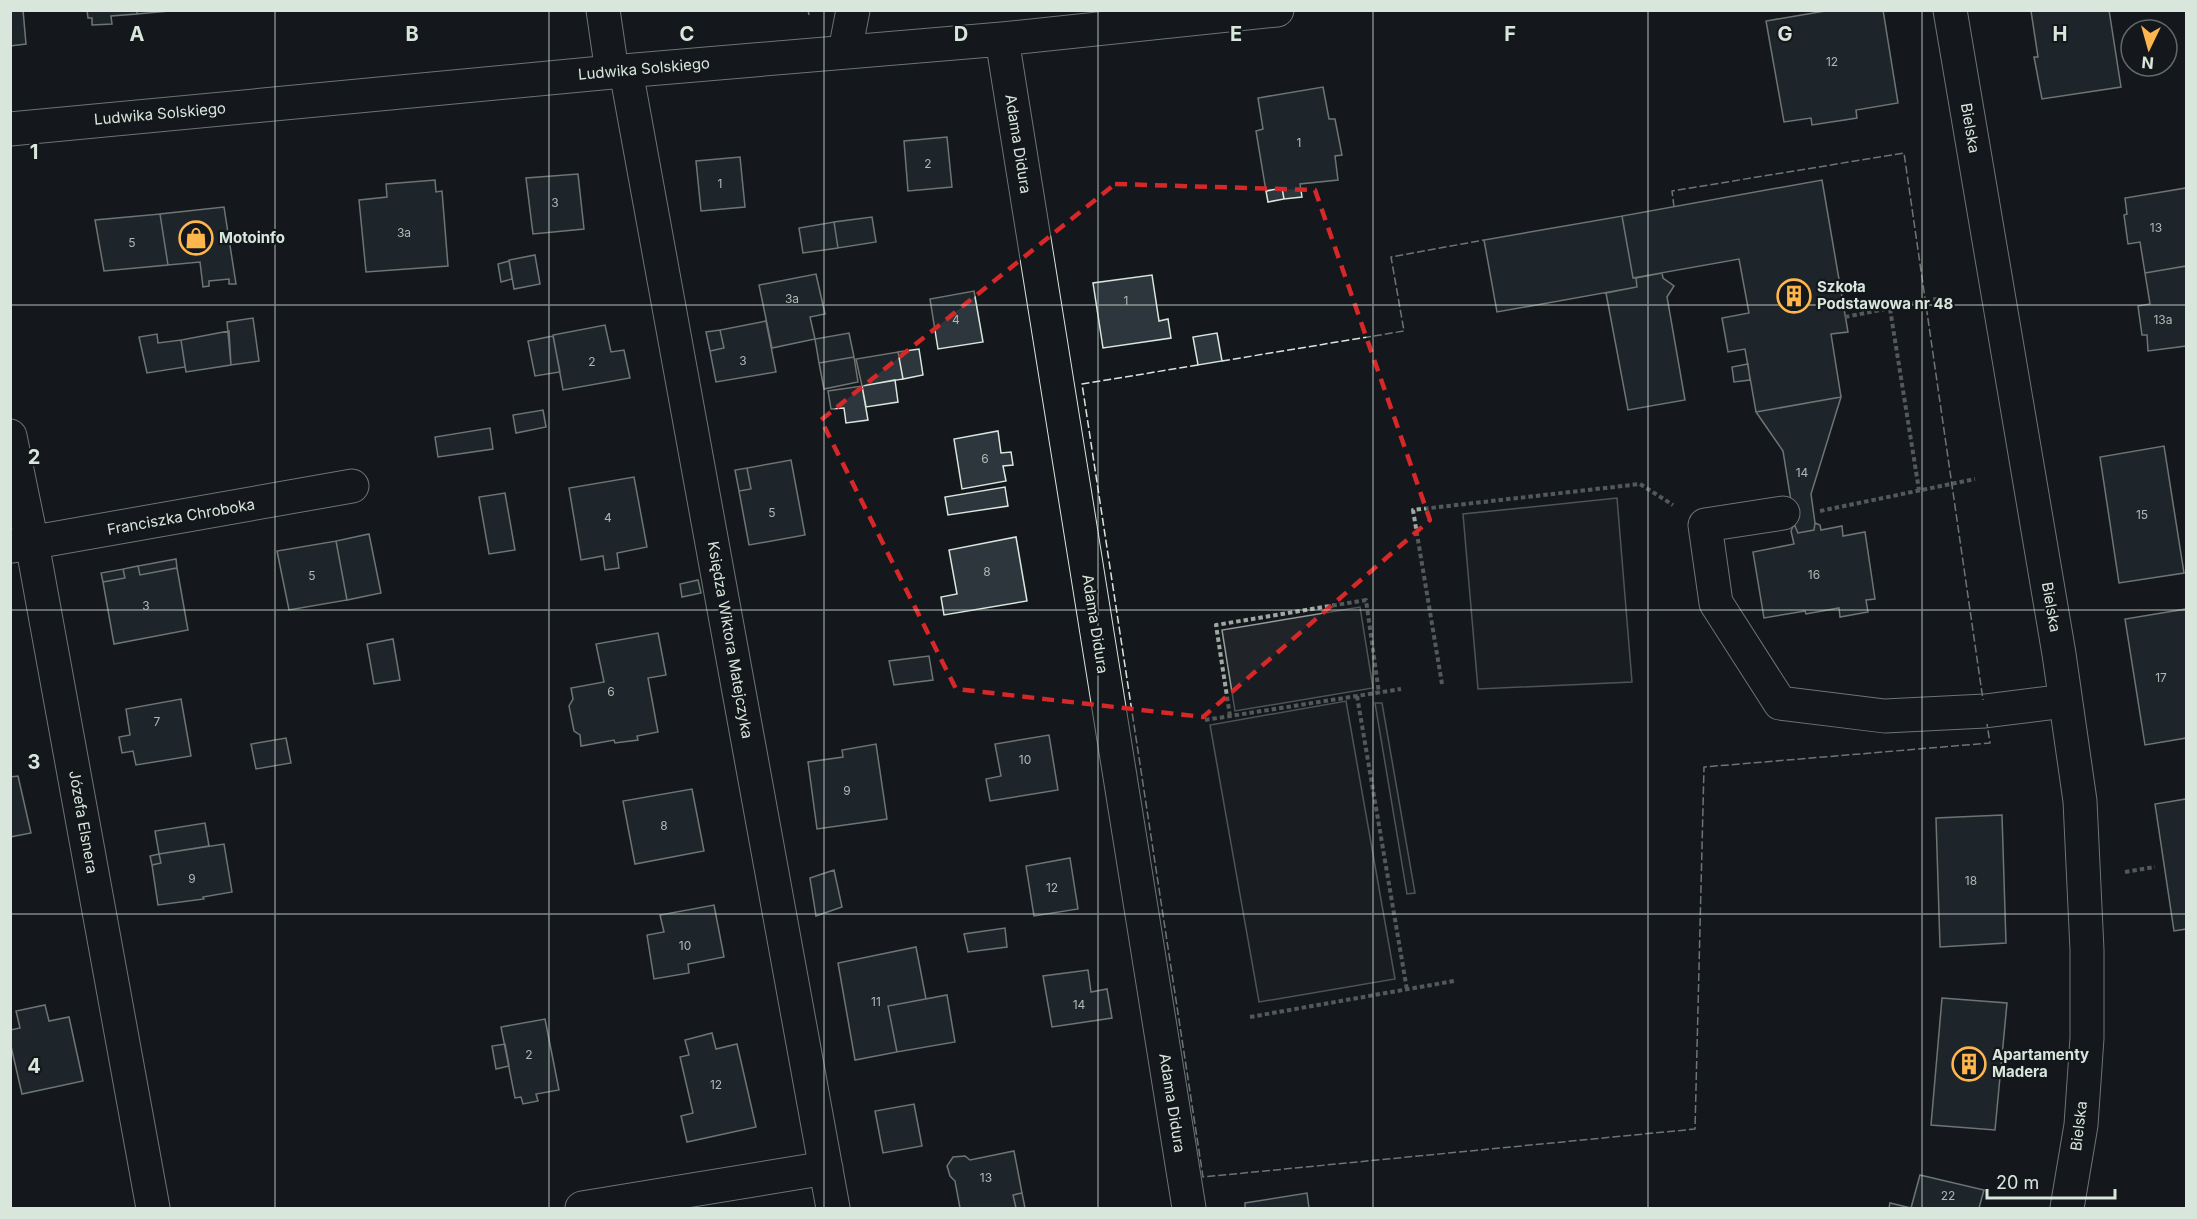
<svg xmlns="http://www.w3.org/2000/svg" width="2197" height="1219" font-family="Inter,sans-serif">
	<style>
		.green { fill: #202428; stroke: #939e99; stroke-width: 1.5 }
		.building { fill: #2c363c; stroke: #d8e6dc; stroke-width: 1.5 }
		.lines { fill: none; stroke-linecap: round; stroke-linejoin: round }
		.minor-casing { stroke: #d8e6dc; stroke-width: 35 }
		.path { stroke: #9da8a2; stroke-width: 4; stroke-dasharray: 4.5 3; stroke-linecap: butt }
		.minor { stroke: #14181c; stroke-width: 33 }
		.fence { stroke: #d8e6dc; stroke-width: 1.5; stroke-dasharray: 8 3; stroke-linecap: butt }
		.marked { fill: none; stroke: #d62828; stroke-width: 4.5; stroke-dasharray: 12 8; stroke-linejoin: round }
		.grid { fill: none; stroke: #d8e6dc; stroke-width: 1.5; stroke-opacity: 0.55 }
		.labels { text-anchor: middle; stroke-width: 4.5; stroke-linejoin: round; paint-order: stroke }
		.number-label { font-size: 12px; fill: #adbab4 }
		.street-label { font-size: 15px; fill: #d8e6dc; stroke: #14181c }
		.poi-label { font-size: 15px; font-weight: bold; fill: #d8e6dc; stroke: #14181c; text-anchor: start }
		.grid-label { font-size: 20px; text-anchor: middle; font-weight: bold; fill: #d8e6dc; stroke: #14181c; stroke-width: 4.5; stroke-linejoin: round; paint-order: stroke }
	</style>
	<rect width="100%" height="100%" fill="#14181c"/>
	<!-- green -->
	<path class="green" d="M1617,498L1632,682L1478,689L1463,514Z
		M1360,607L1373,688L1235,711L1222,630Z
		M1346,701L1395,979L1259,1002L1210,725Z
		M1375,703H1382L1415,893L1407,894Z"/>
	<!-- building -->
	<path class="building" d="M10,10H23L26,44L10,46Z
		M87,10H137V14L111,16L112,24L92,25V18H88Z
		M137,10H181L137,14Z
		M1831,10H1883L1898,103L1856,110L1857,118L1812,125L1811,118L1784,122L1766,21Z
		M2028,10H2109L2121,87L2042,99L2034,57H2038L2031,11Z
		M1323,87L1329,119H1335L1342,155L1335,156L1338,180L1300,184L1302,197L1284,199L1282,188L1266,191L1256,131L1263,129L1258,98Z
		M947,137L952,187L908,191L904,141Z
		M740,157L745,207L701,211L696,161Z
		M578,174L584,229L533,234L526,178Z
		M435,180L436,192L442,191L448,266L366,272L359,200L387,197L386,184Z
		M1822,180L1848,332L1831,334L1841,397L1756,412L1745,349L1728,352L1722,318L1749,313L1739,259L1633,278L1622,216Z
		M1282,188L1284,199L1268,202L1266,191Z
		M2186,188V266L2145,273L2140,242L2128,244L2124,215L2127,214L2125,198Z
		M224,207L236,284H229V279L209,281V286L203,287L200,262L168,265L160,214Z
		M160,214L168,265L104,271L95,220Z
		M1622,216L1633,278H1636L1637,287L1497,312L1484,240Z
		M872,217L876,242L838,248L834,222Z
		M834,222L838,248L803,253L799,228Z
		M535,255L540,284L514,289L509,260Z
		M509,261L512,279L501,282L498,264Z
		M2186,266V346L2148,351L2147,335H2142L2138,306L2150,304L2145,273Z
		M1662,273L1663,278L1674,286L1667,297L1685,400L1628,410L1606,293L1637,287L1636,278Z
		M816,274L825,314L810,317L815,339L772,348L759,285Z
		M1152,275L1159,321L1168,319L1171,338L1103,348L1093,283Z
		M974,291L983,342L938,349L930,299Z
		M253,318L259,361L231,365L227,322Z
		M766,321L776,372L716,382L710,351L724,348L720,330Z
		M605,325L611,352L624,350L630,378L563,390L553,335Z
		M720,330L724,348L710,351L706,332Z
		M229,331L231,365L186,372L181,340Z
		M849,333L854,357L819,363L815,339Z
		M1217,333L1222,361L1198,365L1193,337Z
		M157,334L158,343L181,340L185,367L147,373L139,337Z
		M553,336L560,372L535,376L528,341Z
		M919,349L923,375L903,379L898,352Z
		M898,352L903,379L862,386L856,359Z
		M854,357L858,382L824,389L819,363Z
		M1748,364L1750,380L1734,382L1732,367Z
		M895,380L898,402L866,407L862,386Z
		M862,386L868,420L846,423L844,408L831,409L828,391Z
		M1841,397L1811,494L1815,523L1814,530L1798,533L1795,526L1783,451L1756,412Z
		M543,410L546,427L516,433L513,415Z
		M490,428L493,449L438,457L435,437Z
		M998,431L1001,453L1011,452L1013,465L1003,466L1006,481L962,489L954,439Z
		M2164,446L2184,573L2119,583L2100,457Z
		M791,460L805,535L749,545L739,491L751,489L747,468Z
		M747,468L751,489L739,491L735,470Z
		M634,477L647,547L617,553L619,568L605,570L603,556L581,560L569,488Z
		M1005,487L1008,506L948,515L945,497Z
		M505,493L515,550L489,554L479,497Z
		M1815,523L1820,525L1821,530L1842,526L1843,536L1865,532L1875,599L1866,600L1868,612L1840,617L1839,608L1806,614L1805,611L1764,618L1753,552L1794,544L1791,531L1793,526H1795L1798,533L1814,530Z
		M369,534L381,593L347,600L336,541Z
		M1016,537L1027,601L944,615L941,597L957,594L949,550Z
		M336,541L347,600L289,610L277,551Z
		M176,559L177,568L140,575L138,566Z
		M138,566L140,575L177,568L188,630L114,644L103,582L125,578L123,569Z
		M123,569L125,578L103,582L101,573Z
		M698,580L701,593L682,597L680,584Z
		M2186,609V738L2145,745L2125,619Z
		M658,633L666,675L648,678L658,732L637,736L638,740L615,743L614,740L581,746L580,735L574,731L569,706L573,699L571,688L604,682L596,644Z
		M393,639L400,680L374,684L367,644Z
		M929,656L933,680L894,685L889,661Z
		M181,699L191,756L136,765L133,751L122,753L119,737L130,735L126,709Z
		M1049,735L1058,790L990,801L986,779L1001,776L995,744Z
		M286,738L291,763L256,769L251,744Z
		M876,744L887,819L817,829L808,762L843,757L842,750Z
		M18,776L31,833L10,837V777Z
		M692,789L704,851L635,864L623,801Z
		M2186,799V929L2174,931L2155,804Z
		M2002,815L2006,943L1940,947L1936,818Z
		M205,823L209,846L159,854L155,831Z
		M224,844L232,892L203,897L204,899L158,905L152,865L161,863L159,854Z
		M159,854L161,863L152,865L150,856Z
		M1070,858L1078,909L1034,916L1026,866Z
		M834,870L842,907L816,916L810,878Z
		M714,905L724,957L688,964L689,973L654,979L647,935L664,932L660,915Z
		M1005,928L1007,947L968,952L964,934Z
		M916,947L926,999L888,1006L897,1052L855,1060L838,963Z
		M1088,970L1091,992L1107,989L1112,1018L1052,1027L1043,976Z
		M947,995L955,1042L897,1052L888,1006Z
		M1942,998L2007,1003L1995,1130L1931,1125Z
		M45,1005L49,1021L69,1017L83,1081L22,1094L10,1042V1030L20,1028L16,1011Z
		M545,1019L559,1090L536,1094L538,1101L523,1104L521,1097L515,1098L501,1027Z
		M712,1033L716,1049L737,1044L756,1127L687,1142L681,1116L693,1113L680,1057L689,1055L685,1040Z
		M505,1044L509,1066L496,1069L492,1046Z
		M914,1104L922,1146L883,1153L875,1111Z
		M1014,1151L1022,1193L1013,1195L1016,1208H960L955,1181L950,1176L947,1166L953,1157L965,1156L970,1160Z
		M1920,1175L1984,1190L1979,1208H1889L1890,1203L1911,1208Z
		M1022,1193L1025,1208H1016L1013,1195Z
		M1307,1193L1309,1208H1245V1203Z"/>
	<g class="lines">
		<defs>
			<path id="minor" d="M603,10L612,72
				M1950,10L2059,654L2080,801L2087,950V1038L2081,1125L2067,1208
				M1002,39L1189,1208
				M845,51L853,10
				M626,71L833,1208
				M10,129L612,72L1002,39L1277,10
				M10,436L32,543L153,1208
				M1783,513L1705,525L1716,603L1780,703L1885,716L1985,711L2065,701
				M12,546L352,486
				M582,1208L826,1168"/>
		</defs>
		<!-- minor casing -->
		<use href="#minor" class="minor-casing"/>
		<!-- path -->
		<path class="path" d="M1890,309L1919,490
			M1845,317L1941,298
			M1820,511L1975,479
			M1442,684L1413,510L1640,484L1673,505
			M1357,696L1407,990
			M1230,716L1216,625L1366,600L1379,693
			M1205,720L1401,689
			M2125,872L2155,867
			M1250,1017L1454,981"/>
		<!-- minor -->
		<use href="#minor" class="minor"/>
		<!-- fence -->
		<path class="fence" d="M808,10L809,15
			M1674,207L1672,191L1904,153L1983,700
			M1222,361L1404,331L1391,257L1484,240
			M1198,365L1082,384L1203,1177L1695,1129L1704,767L1990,743L1987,724"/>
	</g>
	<!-- marked area -->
	<path d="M0 0H2197V1219H0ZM1115,184L1315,190L1430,520L1203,717L956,689L821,420Z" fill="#14181c" fill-opacity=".55" fill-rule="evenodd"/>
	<path class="marked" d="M1115,184L1315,190L1430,520L1203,717L956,689L821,420Z"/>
	<!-- grid -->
	<path class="grid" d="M275,10V1208M549,10V1208M824,10V1208M1098,10V1208M1373,10V1208M1648,10V1208M1922,10V1208M10,305H2186M10,610H2186M10,914H2186"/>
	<!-- icons -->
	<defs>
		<symbol id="shop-ring" viewBox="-11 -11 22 22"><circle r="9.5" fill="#14181c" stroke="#ffb74d" stroke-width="1.5"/><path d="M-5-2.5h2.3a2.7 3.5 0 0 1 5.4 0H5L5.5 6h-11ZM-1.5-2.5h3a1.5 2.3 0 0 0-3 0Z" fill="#ffb74d"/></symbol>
		<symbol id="building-ring" viewBox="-11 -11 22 22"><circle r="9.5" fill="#14181c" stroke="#ffb74d" stroke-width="1.5"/><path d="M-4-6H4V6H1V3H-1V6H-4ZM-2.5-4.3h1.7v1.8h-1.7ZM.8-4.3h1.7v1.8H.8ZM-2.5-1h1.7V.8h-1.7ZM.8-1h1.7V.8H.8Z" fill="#ffb74d"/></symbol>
	</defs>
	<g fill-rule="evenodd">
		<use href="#shop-ring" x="177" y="219" width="38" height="38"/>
		<use href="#building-ring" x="1775" y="277" width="38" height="38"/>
		<use href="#building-ring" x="1950" y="1045" width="38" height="38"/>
	</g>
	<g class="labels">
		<!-- number labels -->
		<g class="number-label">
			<text x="1832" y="66">12</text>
			<text x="1299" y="147">1</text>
			<text x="928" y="168">2</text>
			<text x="720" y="188">1</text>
			<text x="555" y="207">3</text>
			<text x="2156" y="232">13</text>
			<text x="404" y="237">3a</text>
			<text x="132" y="247">5</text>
			<text x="792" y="303">3a</text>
			<text x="1126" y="305">1</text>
			<text x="956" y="324">4</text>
			<text x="2163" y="324">13a</text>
			<text x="743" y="365">3</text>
			<text x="592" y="366">2</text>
			<text x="985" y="463">6</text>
			<text x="1802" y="477">14</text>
			<text x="772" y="517">5</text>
			<text x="2142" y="519">15</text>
			<text x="608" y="522">4</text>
			<text x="987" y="576">8</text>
			<text x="1814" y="579">16</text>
			<text x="312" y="580">5</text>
			<text x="146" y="610">3</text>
			<text x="2161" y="682">17</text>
			<text x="611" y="696">6</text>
			<text x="157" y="726">7</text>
			<text x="1025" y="764">10</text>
			<text x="847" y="795">9</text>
			<text x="664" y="830">8</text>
			<text x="192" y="883">9</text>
			<text x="1971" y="885">18</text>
			<text x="1052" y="892">12</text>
			<text x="685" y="950">10</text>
			<text x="876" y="1006">11</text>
			<text x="1079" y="1009">14</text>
			<text x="529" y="1059">2</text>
			<text x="716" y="1089">12</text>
			<text x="986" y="1182">13</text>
			<text x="1948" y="1200">22</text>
		</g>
		<!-- street labels -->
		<g class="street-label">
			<text transform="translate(644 69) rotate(-5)" y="5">Ludwika Solskiego</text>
			<text transform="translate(160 114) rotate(-5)" y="5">Ludwika Solskiego</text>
			<text transform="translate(1970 128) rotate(80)" y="5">Bielska</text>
			<text transform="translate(1018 144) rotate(81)" y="5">Adama Didura</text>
			<text transform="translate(181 517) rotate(-10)" y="5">Franciszka Chroboka</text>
			<text transform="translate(2051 607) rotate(80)" y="5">Bielska</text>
			<text transform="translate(1095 624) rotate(81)" y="5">Adama Didura</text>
			<text transform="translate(730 640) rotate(80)" y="5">Księdza Wiktora Matejczyka</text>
			<text transform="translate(83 822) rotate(80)" y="5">Józefa Elsnera</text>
			<text transform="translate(1172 1103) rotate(81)" y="5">Adama Didura</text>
			<text transform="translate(2079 1126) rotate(-83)" y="5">Bielska</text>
		</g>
		<!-- poi labels -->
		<g class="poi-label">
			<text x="219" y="243">Motoinfo</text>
			<text x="1817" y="292">Szkoła<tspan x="1817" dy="17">Podstawowa nr 48</tspan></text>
			<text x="1992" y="1060">Apartamenty<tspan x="1992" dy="17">Madera</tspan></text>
		</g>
	</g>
	<g class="grid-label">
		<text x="137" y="41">A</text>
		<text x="412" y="41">B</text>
		<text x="687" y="41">C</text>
		<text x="961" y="41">D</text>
		<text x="1236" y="41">E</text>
		<text x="1510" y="41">F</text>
		<text x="1785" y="41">G</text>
		<text x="2060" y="41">H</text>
		<text x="34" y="159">1</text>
		<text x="34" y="464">2</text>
		<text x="34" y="769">3</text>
		<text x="34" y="1073">4</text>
	</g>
	<!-- border -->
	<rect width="2197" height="1219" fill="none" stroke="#d8e6dc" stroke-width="24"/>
	<!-- north arrow -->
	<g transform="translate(2149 48) rotate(185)"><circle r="28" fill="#14181c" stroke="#626a69" stroke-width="1.5"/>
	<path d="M0-4.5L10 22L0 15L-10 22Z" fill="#ffb74d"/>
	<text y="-9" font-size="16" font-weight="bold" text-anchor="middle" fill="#d8e6dc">N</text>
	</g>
	<!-- scale -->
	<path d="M1987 1189v9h128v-9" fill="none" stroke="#d8e6dc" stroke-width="3"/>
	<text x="1996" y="1189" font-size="18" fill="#d8e6dc" stroke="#14181c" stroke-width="4.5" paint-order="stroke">20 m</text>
</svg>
